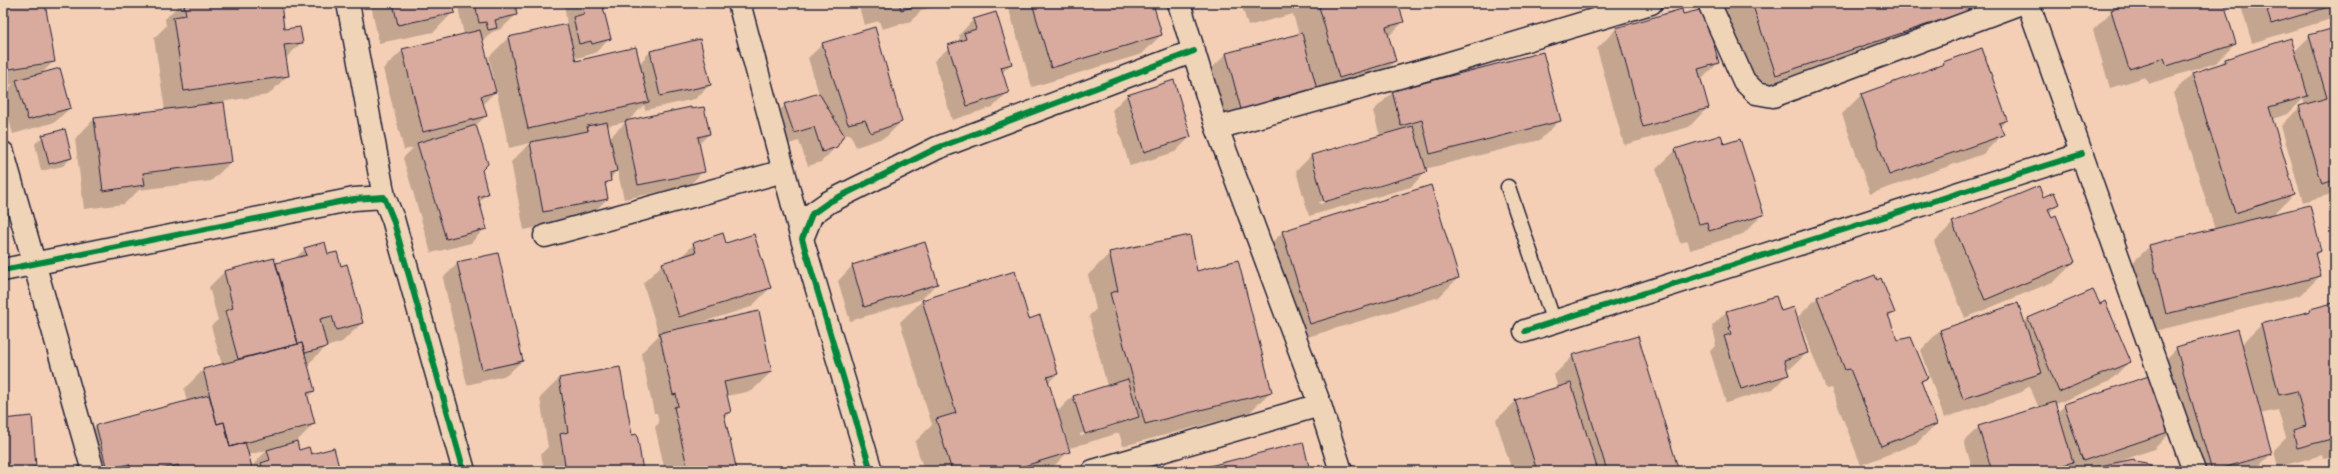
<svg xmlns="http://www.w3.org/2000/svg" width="2338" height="474" font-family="Delius,sans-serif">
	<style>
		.shadow { fill: #0003; fill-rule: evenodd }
		.building { fill: #d9aa9e; stroke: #22223b }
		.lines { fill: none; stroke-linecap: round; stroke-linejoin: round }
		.service-casing { stroke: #22223b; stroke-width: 17 }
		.minor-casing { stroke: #22223b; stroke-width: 25 }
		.service { stroke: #f0d4b7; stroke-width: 14 }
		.minor { stroke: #f0d4b7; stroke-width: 22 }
		.cycleway-casing { stroke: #f0d4b7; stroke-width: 8 }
		.cycleway { stroke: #00873e; stroke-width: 6 }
	</style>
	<rect width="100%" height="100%" fill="#f4cfb5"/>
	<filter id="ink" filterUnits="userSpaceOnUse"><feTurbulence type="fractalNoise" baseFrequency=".025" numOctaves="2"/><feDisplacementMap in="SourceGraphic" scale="8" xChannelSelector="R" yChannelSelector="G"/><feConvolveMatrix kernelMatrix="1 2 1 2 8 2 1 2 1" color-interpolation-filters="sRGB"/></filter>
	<g filter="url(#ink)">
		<!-- shadow -->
		<path class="shadow" d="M3,3H44L53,62L41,74L70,108L55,122L13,134L3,98V94L13,84L3,86Z
			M181,3H280L284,30L302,42L285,59L288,75L268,95L213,103L231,162L211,181L139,190L124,204L84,209L75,139L94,119L165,110L154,38L166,26L165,19Z
			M365,3H514L516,15L501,29L492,32L482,42L495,92L483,104L486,116L475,126L481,170L487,194L479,202L485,228L471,243L431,253L403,158L413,148L404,150L383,69L403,50L464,35L458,7L434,32L379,43L371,5L366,7Z
			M564,3H601L609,39L595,53L577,58L576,55L573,56L575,62L639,64L650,52L699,40L710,85L695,99L645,110L644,105L628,121L709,134L698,145L703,171L689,186L624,199L617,169L605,187L607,199L588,218L524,230L511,162L530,143L509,148L489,57L508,38L567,25ZM626,122L609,138L607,126Z
			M784,3H794L785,6Z
			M858,3H936L932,7L922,10L911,21L882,29L879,21L864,25Z
			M1007,3H1152L1161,35L1142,54L1032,87Z
			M1241,3H1397L1403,22L1388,37L1395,61L1373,83L1227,127L1211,69L1226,54L1299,35L1293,14L1248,26Z
			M1723,3H1974L1976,8L1754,96Z
			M2135,3H2223L2235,44L2216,63L2148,84L2145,77L2110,88L2093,30L2112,11Z
			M2240,3H2335V15L2331,19L2252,43Z
			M1681,11L1682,16L1718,63L1700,81L1708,107L1689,127L1624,145L1597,49L1616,29Z
			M973,20L1011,64L1002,73L1008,92L993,107L952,120L934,61L960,38L959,35Z
			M2335,29V193L2303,202L2281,126L2300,107L2305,105L2303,99L2288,114L2272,119L2294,194L2273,215L2320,251L2315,256L2320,276L2301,295L2147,333L2130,265L2150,246L2215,230L2173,93L2192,74L2219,66L2225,59L2294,52L2310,36Z
			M823,44L901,122L886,137L856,147L850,134L842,136L836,147L821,162L808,166L799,141L779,147L770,120L785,105L819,94L808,58Z
			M1944,62L2006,120L2000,127L2003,134L1983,154L1870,194L1842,114L1861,95L1939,67Z
			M1393,92L1560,120L1540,140L1425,169V172L1411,187L1309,216L1296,171L1311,156L1380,136L1373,111ZM1409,176V178L1320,204L1319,202Z
			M1127,95L1190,137L1175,152L1130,166L1112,110Z
			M43,136L71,158L63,166L41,171L35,144Z
			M1723,146L1762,215L1743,234L1690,250L1688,241L1680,243L1656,169L1676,150Z
			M2043,198L2058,204L2049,213L2074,262L2055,281L1965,318L1934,242L1953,223Z
			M1283,232L1458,278L1439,297L1291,342L1263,251Z
			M694,244H725L770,288L751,307L690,326L771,372L752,391L726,396L730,412L724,418L736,471H665L655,427L659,423L657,413H654L641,353L659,335L643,283L663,264L680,258Z
			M305,249L327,255L340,267L362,323L342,342L326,347L307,365L314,391L307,398L314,424L296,442L299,451L339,471H254L253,465L267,450L248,455L252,471H84L77,445L96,426L187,402L184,389L203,370L222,365L211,326L218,320L209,287L224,272L275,265L294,259Z
			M1110,253L1197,272L1271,391L1249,413L1123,446L1119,433L1070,448L1058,411L1073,396L1107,386L1089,316L1096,309L1088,275ZM1117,423V425L1080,436V434Z
			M458,263L522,361L507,375L467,385L443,278Z
			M852,266L936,284L922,299L850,321L838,281Z
			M1874,276L1894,313L1888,318L1897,341L1927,378L1920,384L1936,424L1917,443L1861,465L1831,388L1826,389L1798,317L1817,298Z
			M922,301L1029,320L1057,374L1048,383L1068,452L1049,471H924L915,442L932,425L900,322Z
			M2310,310L2335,316V457L2323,459L2322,455L2278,467L2274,450L2286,438L2278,410L2260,414L2271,454L2254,471H2187L2158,367L2177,348L2241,345L2261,325L2307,313Z
			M1727,311L1780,312L1807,353L1792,367L1786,369L1788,374L1773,389L1726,403L1710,351L1715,346L1716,341L1712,326Z
			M2028,318L2129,362L2110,381L2054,405L2057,413L2065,405L2173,430L2154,449L2118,462H2134L2154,471H1973L1964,441L1979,427L2039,408L2029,385L2022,392L1944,418L1921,350L1940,330L2024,323Z
			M1573,356L1678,471H1512L1496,420L1516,401L1558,388L1554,375Z
			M559,379L631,436L642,471H544L541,454L548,447L540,398Z
			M3,420L35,466L31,471H3Z
			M1302,444L1309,471H1197L1198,470Z"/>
		<!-- building -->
		<path class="building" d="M3,3H45L55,62L3,70Z
			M184,3H281L284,29L300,27L303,43L284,45L289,76L184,91L173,17L186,15Z
			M393,3H453L455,13L398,25Z
			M475,3H515L517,15L495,20L497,28L488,30L486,22L479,23Z
			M582,3H602L611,39L592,44L591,41L579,44L573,17L584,14Z
			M899,3H929L901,10Z
			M1032,3H1153L1162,35L1051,68Z
			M1318,3H1398L1404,22L1386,27L1396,61L1339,78Z
			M1752,3H1975L1977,8L1776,75Z
			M2134,3H2224L2236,44L2167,66L2164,58L2129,69L2111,10Z
			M2265,3H2335V5L2271,24Z
			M1682,9L1683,14L1704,9L1719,63L1698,69L1709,108L1643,127L1616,28Z
			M996,12L1012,64L1001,67L1009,93L967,106L948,45L966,39L964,33L976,29L973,19Z
			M567,24L576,61L636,47L649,102L528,129L508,37Z
			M875,27L902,122L871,133L865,120L848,124L822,43Z
			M2335,28V180L2322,184L2299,106L2327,98L2309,35Z
			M480,30L496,92L481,96L487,116L423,132L402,49Z
			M1302,33L1318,93L1242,113L1226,53Z
			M2291,38L2308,96L2269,107L2295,194L2235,213L2192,73L2226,62L2225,59Z
			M700,39L711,85L660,96L650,51Z
			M1982,48L2007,120L1999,123L2004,135L1889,175L1861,94L1944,64L1943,62Z
			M1543,52L1561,121L1430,154L1422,120L1401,126L1392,91Z
			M60,68L71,108L28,120L16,80Z
			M1174,80L1191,137L1144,152L1127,95Z
			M819,93L844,135L837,147L822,152L814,127L794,133L784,104Z
			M224,102L232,162L143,173L145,185L103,191L94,118Z
			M691,107V109L704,107L710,134L698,137L705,172L638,185L625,121Z
			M607,122L617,171L610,173L611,181L605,183L608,199L543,212L530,142L588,131L587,126Z
			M476,125L488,164L482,170L488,194L478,197L487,229L446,239L417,143Z
			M1413,126L1427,172L1324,202L1311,155Z
			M65,129L72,158L49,164L42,135Z
			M1721,135L1724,144L1740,139L1764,215L1709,231L1707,222L1699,224L1675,149Z
			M1431,185L1459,278L1310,324L1282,231Z
			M2039,186L2043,197L2054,192L2059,204L2048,209L2052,217L2056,215L2075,262L1985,300L1952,222Z
			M2310,205L2321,251L2315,253L2321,276L2166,314L2149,245Z
			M723,233L726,243L754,234L771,288L679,317L662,263L696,252L693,243Z
			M1190,235L1197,271L1238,260L1272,392L1145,424L1110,293L1118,291L1109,252Z
			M325,242L328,254L337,252L341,266L347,264L363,323L336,330L332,316L320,319L327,347L305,353L302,343L298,344L276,263L307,255L304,248Z
			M925,242L938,284L864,307L852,265Z
			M498,253L523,361L482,370L457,262Z
			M274,258L298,344L238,359L225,311L233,308L224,271Z
			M1015,271L1029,319L1040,315L1058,374L1047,377L1070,452L1008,471H952L936,419L956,413L922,300Z
			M1875,275L1877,280L1881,278L1895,313L1888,315L1898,340L1911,337L1928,378L1921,381L1937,424L1881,446L1850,369L1845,370L1817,297Z
			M2093,290L2100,304L2105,301L2131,362L2059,392L2028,318Z
			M1776,296L1781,311L1794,307L1808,353L1784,360L1789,375L1741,389L1724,336L1731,334L1729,327H1731L1726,311Z
			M2018,303L2042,373L1963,399L1940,330Z
			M2333,303L2335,312V438L2297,448L2293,430L2306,426L2297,391L2279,395L2261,324L2311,311L2310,309Z
			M759,311L772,372L724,382L731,412L724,414L737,471H688L674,407L678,406L676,394L673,395L659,333Z
			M2238,329L2272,454L2212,471L2176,347Z
			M1638,336L1679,471H1607L1572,355Z
			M302,343L315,391L307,393L315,424L230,447L224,422L217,424L203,369Z
			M620,367L632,435L637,434L643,471H566L560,434L568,432L559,378Z
			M2155,374L2174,430L2083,461L2064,404Z
			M1128,379L1139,417L1085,434L1073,396Z
			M1571,383L1598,471H1537L1515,400Z
			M209,395L217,424L224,422L230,447L245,442L253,471H180L178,465L154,471H131L129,464L107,470L96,425Z
			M2055,402L2073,462L2045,471H1992L1978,426Z
			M32,416L36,467L3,471V419Z
			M297,441L299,450L309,447L311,454L334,448L340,471H264L261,463L270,460L267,450Z
			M1303,442L1310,471L1198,469Z
			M2134,459L2135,461L2146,463L2156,471H2075Z"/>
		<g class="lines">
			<defs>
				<path id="service" d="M1508,187L1554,322"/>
				<path id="minor" d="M348,3L384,197
					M739,3L802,239
					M1179,3L1217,128L1320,405L1341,471
					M1709,3L1744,81L1756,93L1773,96L2021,3
					M2028,3L2194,471
					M1217,128L1446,64L1651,3
					M3,153L93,471
					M545,236L784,171
					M3,270L354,199L384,197L393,219L464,471
					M1525,331L2082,154
					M871,471L802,239L812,214L829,202L937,148L1194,51
					M1093,471L1320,405"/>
			</defs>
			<!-- service casing -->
			<use href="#service" class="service-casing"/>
			<!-- minor casing -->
			<use href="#minor" class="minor-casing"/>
			<!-- service -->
			<use href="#service" class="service"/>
			<!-- minor -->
			<use href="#minor" class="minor"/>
			<defs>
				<path id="cycleway" d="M3,270L354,199L384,197L393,219L464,471
					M1525,331L2082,154
					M871,471L802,239L812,214L829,202L937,148L1194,51"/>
			</defs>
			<!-- cycleway casing -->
			<use href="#cycleway" class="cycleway-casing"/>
			<!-- cycleway -->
			<use href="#cycleway" class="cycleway"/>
		</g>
	</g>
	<!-- margin -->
	<rect width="2338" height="474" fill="none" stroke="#f0d4b7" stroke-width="16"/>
	<rect x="8" y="8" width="2322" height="458" fill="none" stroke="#22223b" stroke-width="1.5" filter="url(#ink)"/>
</svg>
